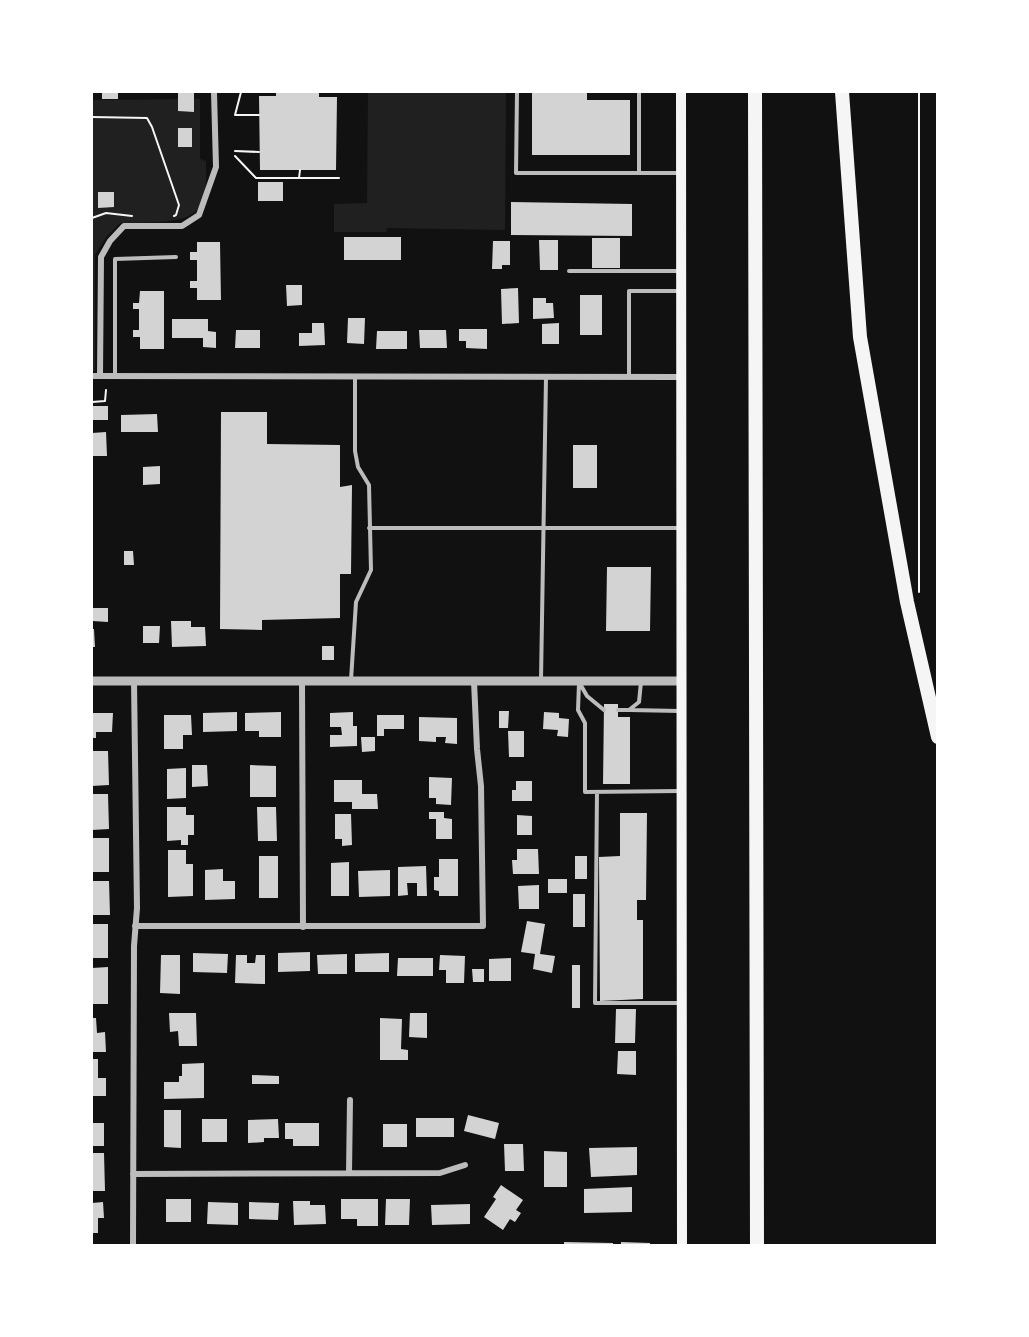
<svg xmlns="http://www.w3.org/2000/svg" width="1029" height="1337" font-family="Lato,sans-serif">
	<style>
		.green { fill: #202020 }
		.building { fill: #d3d3d3 }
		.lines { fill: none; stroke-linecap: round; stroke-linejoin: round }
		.path { stroke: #f5f5f5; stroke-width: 2 }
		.service { stroke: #bcbcbc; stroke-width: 4 }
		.minor { stroke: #bcbcbc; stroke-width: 6 }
		.tertiary { stroke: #bcbcbc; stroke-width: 9 }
		.secondary { stroke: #f5f5f5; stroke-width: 10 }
		.motorway { stroke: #f5f5f5; stroke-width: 14 }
	</style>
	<rect width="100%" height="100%" fill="#111"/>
	<!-- green -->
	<path class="green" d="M368,92H506L505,230L387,228L386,232H334V204L367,203Z
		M200,99V159L206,161C206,175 208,198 197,210C184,225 139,222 120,223L107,236L95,255V371H92V100Z"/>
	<!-- building -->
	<path class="building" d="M102,92H118V99H102Z
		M178,92H194V112L178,111Z
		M276,92H319V97H337L336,170H260L259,96H276Z
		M532,92H587V100H630V155H532Z
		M178,128H192V147H178Z
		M258,182H283V201H258Z
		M98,192H114V207L98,208Z
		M511,202L632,204V236L511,235Z
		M344,237H401V260H344Z
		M592,238H620V268H592Z
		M539,240H558V270H540Z
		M493,241H510V265H502V269H492Z
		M197,242H220L221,300H197V288H190V281H197V260H190V252H197Z
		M286,285H302V305L287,306Z
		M518,288L519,323L502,324L501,289Z
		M140,291H164V349H140V337H133V330H139V309H133V303H139Z
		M580,295H602V335H580Z
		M533,298H546V303H553L554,318L533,319Z
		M348,318H365L364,344L347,343Z
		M172,319H208V331L216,332V348L203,347V338H172Z
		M312,323H324L325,345L299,346V333H312Z
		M559,323V344H542V324Z
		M459,329H487V349L466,348V341H459Z
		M236,330H260V348H235Z
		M419,330H446L447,348H420Z
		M377,331H407V349H376Z
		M92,406H108V420H92Z
		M221,412H267V444L340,445V487L352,485L351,574H340V618L262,620V630L220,629Z
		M157,414L158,432H121V415Z
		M106,432L107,456H92V433Z
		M573,445H597V488H573Z
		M160,466V484L143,485V467Z
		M124,551H133L134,565H124Z
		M607,567H651L650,631H606Z
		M92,608H108V622L92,621Z
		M171,621H191V627H205L206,646L172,647Z
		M143,626H160L159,643H143Z
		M92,629H94L95,647H92Z
		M322,646H334V660H322Z
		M604,704H618V717H630V784H603Z
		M499,711H509L508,728H499Z
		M237,712V731L203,732V713Z
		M281,712V737H259V731H245V713Z
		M353,712V726H357V746L330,747V735H342L341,727H330V713Z
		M544,712L559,713V718L569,719L568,737L557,736L558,730L543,729Z
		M92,713H113L112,732H96V738H92Z
		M164,715H191L192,735H183V749H164Z
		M377,715H404V729H384V736H377Z
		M419,717L457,718V744L445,743L446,737H436V742L419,741Z
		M508,731H524V757H509Z
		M361,737H375V751L362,752Z
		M92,751H108L109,785L92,786Z
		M192,765H207L208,786L192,787Z
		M250,765L276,766V797H250Z
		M186,768V798L167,799V769Z
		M429,777L452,778L451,805L436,804V798H429Z
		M334,780H362V794H377L378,809H352V802H334Z
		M516,781H532V801H512V790H516Z
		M92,794H108L109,829L92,830Z
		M167,807H186V815H194V835H188V845H181V840L167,841Z
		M257,807H276L277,841H258Z
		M429,812H444V818L452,819V839H436V819H429Z
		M620,813H647L646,900H637V920H643V999L600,1001L599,857L620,856Z
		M335,814H351L352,845L342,846V839H335Z
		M517,815L532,816V835H517Z
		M92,838H109V872H92Z
		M517,849H538L539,874H513L512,860H517Z
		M168,850H186V864H193V896L168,897Z
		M259,856H278V898H259Z
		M575,856H587V879H575Z
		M439,859H458V896H439V891L434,890V877H439Z
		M349,862V896H331V863Z
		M426,866L427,896H417V883H407L408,895L398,896V867Z
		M223,869V881H235V899L205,900V870Z
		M390,870V896L359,897L358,871Z
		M548,879H567V893H548Z
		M92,881H109L110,915H92Z
		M539,885V909H519L518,886Z
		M573,894H585V927H573Z
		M527,921L545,924L540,954L555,956L552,973L533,969L535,954L521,952Z
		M92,924H108V958H92Z
		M310,952V971L278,972V953Z
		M193,953L228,954L227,973L193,972Z
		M389,953V972H355V954Z
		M347,954V974H318L317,955Z
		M161,955H180V994L160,993Z
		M236,955H247V963H255L256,955H265V984L235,983Z
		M440,955L465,956L464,983H446V970H439Z
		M398,958H433V976H397Z
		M511,958V981H489V959Z
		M572,965H580V1008H572Z
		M108,967V1004H92V968Z
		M472,969H484V982H473Z
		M616,1009H636L635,1043H615Z
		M169,1013H196L197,1046H179L178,1031L170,1032Z
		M410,1013H427V1038L409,1037Z
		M92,1018H96L97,1033L105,1032L106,1052H92Z
		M380,1018L402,1019L401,1049L408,1050V1060H380Z
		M618,1051H636V1075L617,1074Z
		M92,1059H98V1078H106V1096H92Z
		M204,1063V1098L164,1099V1082H179V1076H182V1064Z
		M252,1075L279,1076V1084H252Z
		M164,1110H181V1148L164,1147Z
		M468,1115L499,1123L495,1139L464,1131Z
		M416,1118H454V1137H416Z
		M202,1119H227V1142H202Z
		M278,1119L279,1138H264V1142L248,1143V1120Z
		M92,1123H104V1146H92Z
		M285,1123H319V1146H293V1139H285Z
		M383,1124H407V1147H383Z
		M504,1144H523L524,1171H505Z
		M637,1147V1175L591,1177L589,1148Z
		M544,1151L567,1152V1187H544Z
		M92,1153H104L105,1191H92Z
		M501,1185L523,1200L516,1210L521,1213L515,1222L510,1219L503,1230L484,1217L496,1199L493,1197Z
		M632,1187V1212L584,1213V1189Z
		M166,1199H191V1222H166Z
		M341,1199H378V1226H357V1219H341Z
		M386,1199H410L409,1225H385Z
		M293,1201H310V1205H325L326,1224L294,1225Z
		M103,1202L104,1218H98V1233H92V1203Z
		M208,1202L238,1203V1225L207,1224Z
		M249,1202L279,1203L278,1220L249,1219Z
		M470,1204V1224L432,1225L431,1205Z
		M564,1242L613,1243V1246H564Z
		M621,1242L650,1243V1246H621Z"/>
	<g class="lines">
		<!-- path -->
		<path class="path" d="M241,92L235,115H259
			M919,92V592
			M92,117L147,118L152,127L179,205L176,215L174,216
			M235,151L259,152
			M235,156L256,178H339
			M299,178L300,170
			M92,218L106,213L132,216
			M92,402L105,401L106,390"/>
		<!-- service -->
		<path class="service" d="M517,92L516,173H680
			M639,92V173
			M569,271H680
			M115,376V259L176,257
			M629,377V291H680
			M369,528H681
			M351,680L356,602L371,570L369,485L358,467L355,451V377
			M541,680L546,377
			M579,682L587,696L604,710
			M579,683L578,710L585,723V792L680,791
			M618,710H629L639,702L641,682
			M629,710L680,711
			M597,792L595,1003H681"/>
		<!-- minor -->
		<path class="minor" d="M92,376L680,377
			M100,376L101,257L110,241L124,226H182L199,215L216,167L214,92
			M302,681L303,927
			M135,926H483L481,786L477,749L474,681
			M349,1173L350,1100
			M133,1174L440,1173L465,1165
			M133,1246L134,946L137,908L134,681"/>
		<!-- tertiary -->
		<path class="tertiary" d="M92,681H681"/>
		<!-- secondary -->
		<path class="secondary" d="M681,92L682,1246"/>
		<!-- motorway -->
		<path class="motorway" d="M755,92L757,1246
			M842,92L860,337L907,602L938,737"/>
	</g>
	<!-- border -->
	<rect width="1029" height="1337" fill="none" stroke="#ffffff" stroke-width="186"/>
</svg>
